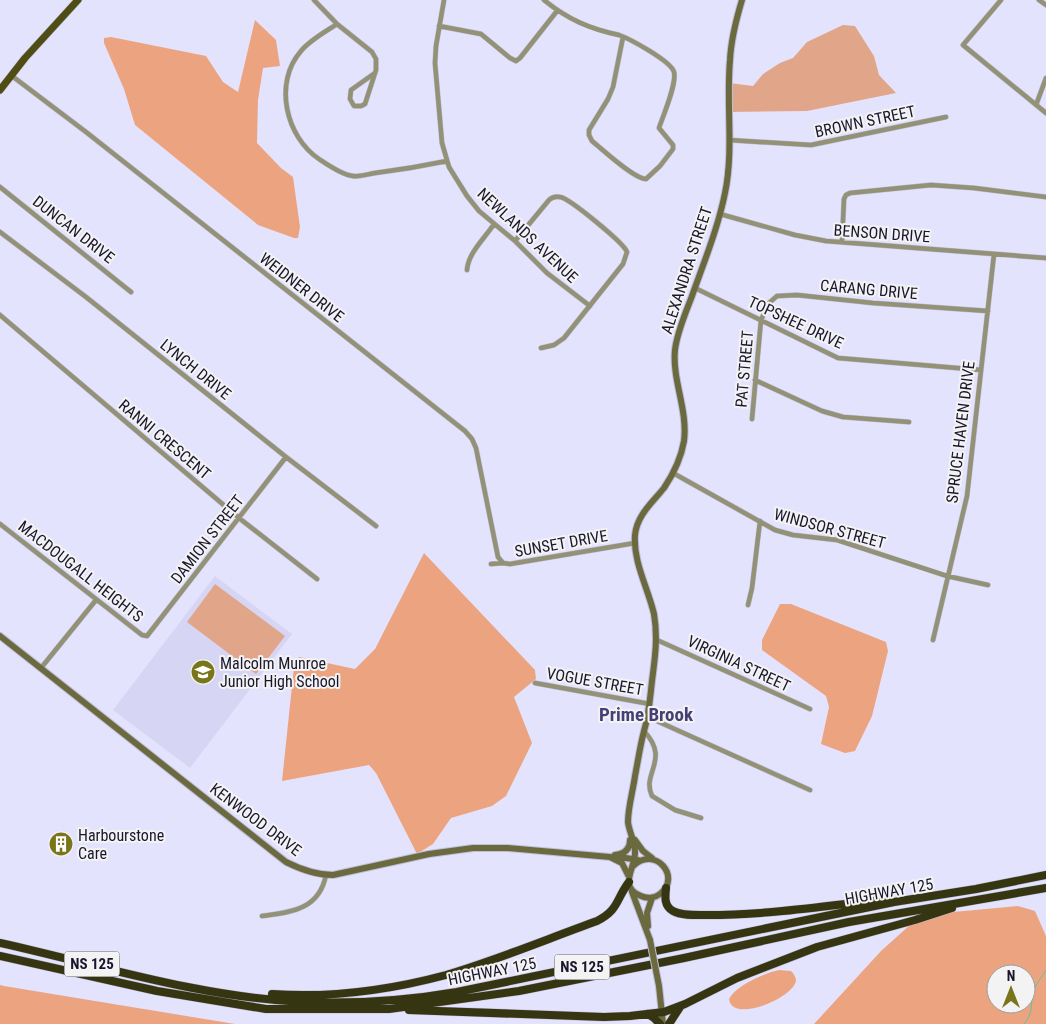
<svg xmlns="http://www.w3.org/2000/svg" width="1046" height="1024" font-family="'Roboto Condensed',sans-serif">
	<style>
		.built { fill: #d6d5f3 }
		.green { fill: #e1a689 }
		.forest { fill: #eca480; fill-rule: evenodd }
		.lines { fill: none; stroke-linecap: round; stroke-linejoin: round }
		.stream { stroke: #67bf9e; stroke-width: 1 }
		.street-casing { stroke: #bfbed9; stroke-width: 5.5 }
		.secondary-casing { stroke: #bfbed9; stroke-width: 8 }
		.primary-casing { stroke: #bfbed9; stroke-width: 8 }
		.highway-casing { stroke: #bfbed9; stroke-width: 9 }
		.street { stroke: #939276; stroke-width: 4.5 }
		.secondary { stroke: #6b6a3f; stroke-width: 6 }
		.primary { stroke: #504d14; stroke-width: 7 }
		.highway { stroke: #363511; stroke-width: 8 }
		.secondary-bridge-casing { stroke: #bfbed9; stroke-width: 8; stroke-linecap: butt }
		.secondary-bridge { stroke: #6b6a3f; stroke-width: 6 }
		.labels { text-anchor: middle; stroke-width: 4; stroke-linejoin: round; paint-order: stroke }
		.shield { fill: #f3f3f3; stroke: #5a5869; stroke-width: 1 }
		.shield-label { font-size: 15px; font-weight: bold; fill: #19162e }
		.street-label { font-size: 16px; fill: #19162e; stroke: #f3f3f3 }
		.poi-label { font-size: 16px; fill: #19162e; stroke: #f3f3f3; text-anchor: start }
		.quarter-label { font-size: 19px; font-weight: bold; fill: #453f76; stroke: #f3f3f3 }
	</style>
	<rect width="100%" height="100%" fill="#e4e3fe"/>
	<!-- built -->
	<path class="built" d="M215,576L292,634L190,768L113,710Z"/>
	<!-- green -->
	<path class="green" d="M843,25L855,26L874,56L879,75L896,93L807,111L729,112V83L753,86L763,74L780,63L793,58L807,42Z
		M215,584L285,636L256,674L187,622Z"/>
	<!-- forest -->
	<path class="forest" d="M255,20L276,40L280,66L263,68L258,100L257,143L281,168L293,177L300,227L298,238H294L258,225L135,125L124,89L104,43V38L111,37L206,56L223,82L238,92Z
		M424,553L535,670L536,679L514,697L532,743L506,796L492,806L451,818L433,844L417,854L376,773L369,765L282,781L294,667L299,657L355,669L375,649Z
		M780,604H791L886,642L888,651L872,716L855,751L845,753L821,744L829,707L826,696L762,650V640Z
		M1018,906L1035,911L1046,936V1024H814L881,951L921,915ZM996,974H1026V1004H996Z
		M779,970L791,971C794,974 796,977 796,981C793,998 732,1024 729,999C736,985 765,973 779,970Z
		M0,985L4,986L235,1024H0Z"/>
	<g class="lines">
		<!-- stream -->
		<path class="stream" d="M1024,1024C1034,1012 1030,1006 1033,992C1035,985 1042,977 1046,970"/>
		<defs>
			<path id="street" d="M314,0L337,24L372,52L376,59V70L365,104L361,106H354L350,99L351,90L375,73
				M444,0L436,46L435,63L442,143L449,167L467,196L479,211L515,241L547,273L590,306
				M544,0C567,19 590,29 619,35C630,39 671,61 674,72C677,84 663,116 659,128L673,145V149L660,166L646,179C634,179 602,149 592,141L589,135V130L608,99L613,87L623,37
				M1001,0L963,45L1046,113
				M1039,0L1046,5
				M337,24C325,32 310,40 301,51C273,83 286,137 319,159C328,165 342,175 353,176C360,177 368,174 375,173C399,170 423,166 447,161
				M439,26L481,34L510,58L516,61L520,58L557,11
				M12,76L86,132L465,431L472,439L476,448L498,557L503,563
				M1036,105L1046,78
				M729,140L811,145L946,117
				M0,187L131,292
				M720,214L795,235L826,241L1046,258
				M0,232L86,297L286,457L376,526
				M515,241L549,200C552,197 555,196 560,197C569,198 624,243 627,252L623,264L564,338L554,345L541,348
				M842,242L844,199L846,195L850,193L931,185L974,188L1046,197
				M467,270C468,253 485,238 494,224
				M695,288L838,358L981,370
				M0,315L239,518L317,579
				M755,380L822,411L843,417L909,422
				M752,419L761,320L769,303L777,296L797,295L873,303L988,311
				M673,473L775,530L793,535L837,540L947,576L988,585
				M0,524L142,635L147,636L286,457
				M491,564L503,563L510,564L635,543
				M748,605L752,588L760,521
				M657,640L810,709
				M933,640L967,496L994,254
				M41,668L96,600
				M535,683L650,704
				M648,717L810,790
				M644,731C671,760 641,773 652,796L675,810L701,818
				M262,916C291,912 319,910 326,875"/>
			<path id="secondary" d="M0,636L286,862C302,870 316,875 333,875L429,854L473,848H507L610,857L622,863L628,875
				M635,840L643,851L652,858
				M615,855C624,854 630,850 630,840
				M614,856L638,860
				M633,866C655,845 682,877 660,894C655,898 647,899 641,896C617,887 636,867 635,852C635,841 629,832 628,822C628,807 633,791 635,776C638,761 640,746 644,731C649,715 650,698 652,681C655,658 658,637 654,614C648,588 633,562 635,535C637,515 652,503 664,488C674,473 681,459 684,441C688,410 672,380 675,350C677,332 686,312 692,296C704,262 718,228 725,193C734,150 726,104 730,60C731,40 736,20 742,0
				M632,892L650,940
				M648,926L647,913L652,898
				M659,986L663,1024"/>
			<path id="primary" d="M0,90L25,58L78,0"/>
			<path id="highway" d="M666,888C665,897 664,906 673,911C682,916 697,915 707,915C767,915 828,906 887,899
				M0,943C99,965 199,997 302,1002C353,1004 405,1001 457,992L894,902L976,889L1046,875
				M0,956L157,991L266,1009H389L519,991L684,958L849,922L1046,888
				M272,994C329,998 390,990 446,975C497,960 547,939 597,921C619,910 616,899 629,882
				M409,1010L604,1017L630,1016L664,1012L685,1004L737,978L817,947L915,920L952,908
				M648,1014L654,1018L660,1024
				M669,1024L680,1007"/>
		</defs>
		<!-- street casing -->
		<use href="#street" class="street-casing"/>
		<!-- secondary casing -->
		<use href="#secondary" class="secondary-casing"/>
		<!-- primary casing -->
		<use href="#primary" class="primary-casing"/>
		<!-- highway casing -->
		<use href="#highway" class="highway-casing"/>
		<!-- street -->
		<use href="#street" class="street"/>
		<!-- secondary -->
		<use href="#secondary" class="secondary"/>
		<!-- primary -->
		<use href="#primary" class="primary"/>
		<!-- highway -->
		<use href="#highway" class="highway"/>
		<defs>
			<path id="secondary-bridge" d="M650,940L659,986"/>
		</defs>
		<!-- secondary-bridge casing -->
		<use href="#secondary-bridge" class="secondary-bridge-casing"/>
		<!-- secondary-bridge -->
		<use href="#secondary-bridge" class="secondary-bridge"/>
	</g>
	<!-- icons -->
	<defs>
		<symbol id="school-disc" viewBox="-11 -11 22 22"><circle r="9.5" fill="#79751a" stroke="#f3f3f3"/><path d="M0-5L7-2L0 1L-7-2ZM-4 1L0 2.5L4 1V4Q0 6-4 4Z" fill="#fff"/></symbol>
		<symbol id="building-disc" viewBox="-11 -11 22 22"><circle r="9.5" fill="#79751a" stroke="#f3f3f3"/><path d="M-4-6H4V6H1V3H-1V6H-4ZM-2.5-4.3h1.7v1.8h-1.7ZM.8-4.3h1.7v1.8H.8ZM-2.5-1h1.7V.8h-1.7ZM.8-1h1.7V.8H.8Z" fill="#fff"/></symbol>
	</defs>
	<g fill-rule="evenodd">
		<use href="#school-disc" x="189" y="658" width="28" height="28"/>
		<use href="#building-disc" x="47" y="830" width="28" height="28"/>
	</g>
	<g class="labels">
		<!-- shield labels -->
		<g class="shield">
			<rect x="64.5" y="951.5" width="55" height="25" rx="4"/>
			<rect x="554.5" y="954.5" width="55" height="25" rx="4"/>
		</g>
		<g class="shield-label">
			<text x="92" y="969">NS 125</text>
			<text x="582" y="972">NS 125</text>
		</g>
		<!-- street labels -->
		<g class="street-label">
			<text transform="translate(865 121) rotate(-12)" y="6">BROWN STREET</text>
			<text transform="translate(74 229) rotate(38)" y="6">DUNCAN DRIVE</text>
			<text transform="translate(882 233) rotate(4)" y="6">BENSON DRIVE</text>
			<text transform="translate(528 235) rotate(43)" y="6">NEWLANDS AVENUE</text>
			<text transform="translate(686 270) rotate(-72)" y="6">ALEXANDRA STREET</text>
			<text transform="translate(302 287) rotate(38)" y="6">WEIDNER DRIVE</text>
			<text transform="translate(869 289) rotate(5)" y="6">CARANG DRIVE</text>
			<text transform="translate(796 322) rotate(25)" y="6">TOPSHEE DRIVE</text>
			<text transform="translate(196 369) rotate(39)" y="6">LYNCH DRIVE</text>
			<text transform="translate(744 369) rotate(-85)" y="6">PAT STREET</text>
			<text transform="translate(960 432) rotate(-83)" y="6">SPRUCE HAVEN DRIVE</text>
			<text transform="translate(165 439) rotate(40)" y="6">RANNI CRESCENT</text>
			<text transform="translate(830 528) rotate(15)" y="6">WINDSOR STREET</text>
			<text transform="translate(207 539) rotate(-52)" y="6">DAMION STREET</text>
			<text transform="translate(561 543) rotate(-10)" y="6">SUNSET DRIVE</text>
			<text transform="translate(81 571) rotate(38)" y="6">MACDOUGALL HEIGHTS</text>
			<text transform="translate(739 663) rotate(25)" y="6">VIRGINIA STREET</text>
			<text transform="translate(595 681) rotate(10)" y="6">VOGUE STREET</text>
			<text transform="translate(256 819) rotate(37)" y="6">KENWOOD DRIVE</text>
			<text transform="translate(889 891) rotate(-10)" y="6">HIGHWAY 125</text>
			<text transform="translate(492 971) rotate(-11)" y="6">HIGHWAY 125</text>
		</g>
		<!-- poi labels -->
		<g class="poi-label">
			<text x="220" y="669">Malcolm Munroe<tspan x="220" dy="18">Junior High School</tspan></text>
			<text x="78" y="841">Harbourstone<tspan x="78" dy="18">Care</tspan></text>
		</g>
		<!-- quarter labels -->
		<g class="quarter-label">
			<text x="646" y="721">Prime Brook</text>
		</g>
	</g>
	<!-- north arrow -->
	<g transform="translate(1011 989)"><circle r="24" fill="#f3f3f3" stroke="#9c9ba4"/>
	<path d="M0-4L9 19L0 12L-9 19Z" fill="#79751a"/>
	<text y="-8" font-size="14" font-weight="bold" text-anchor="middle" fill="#19162e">N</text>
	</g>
</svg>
